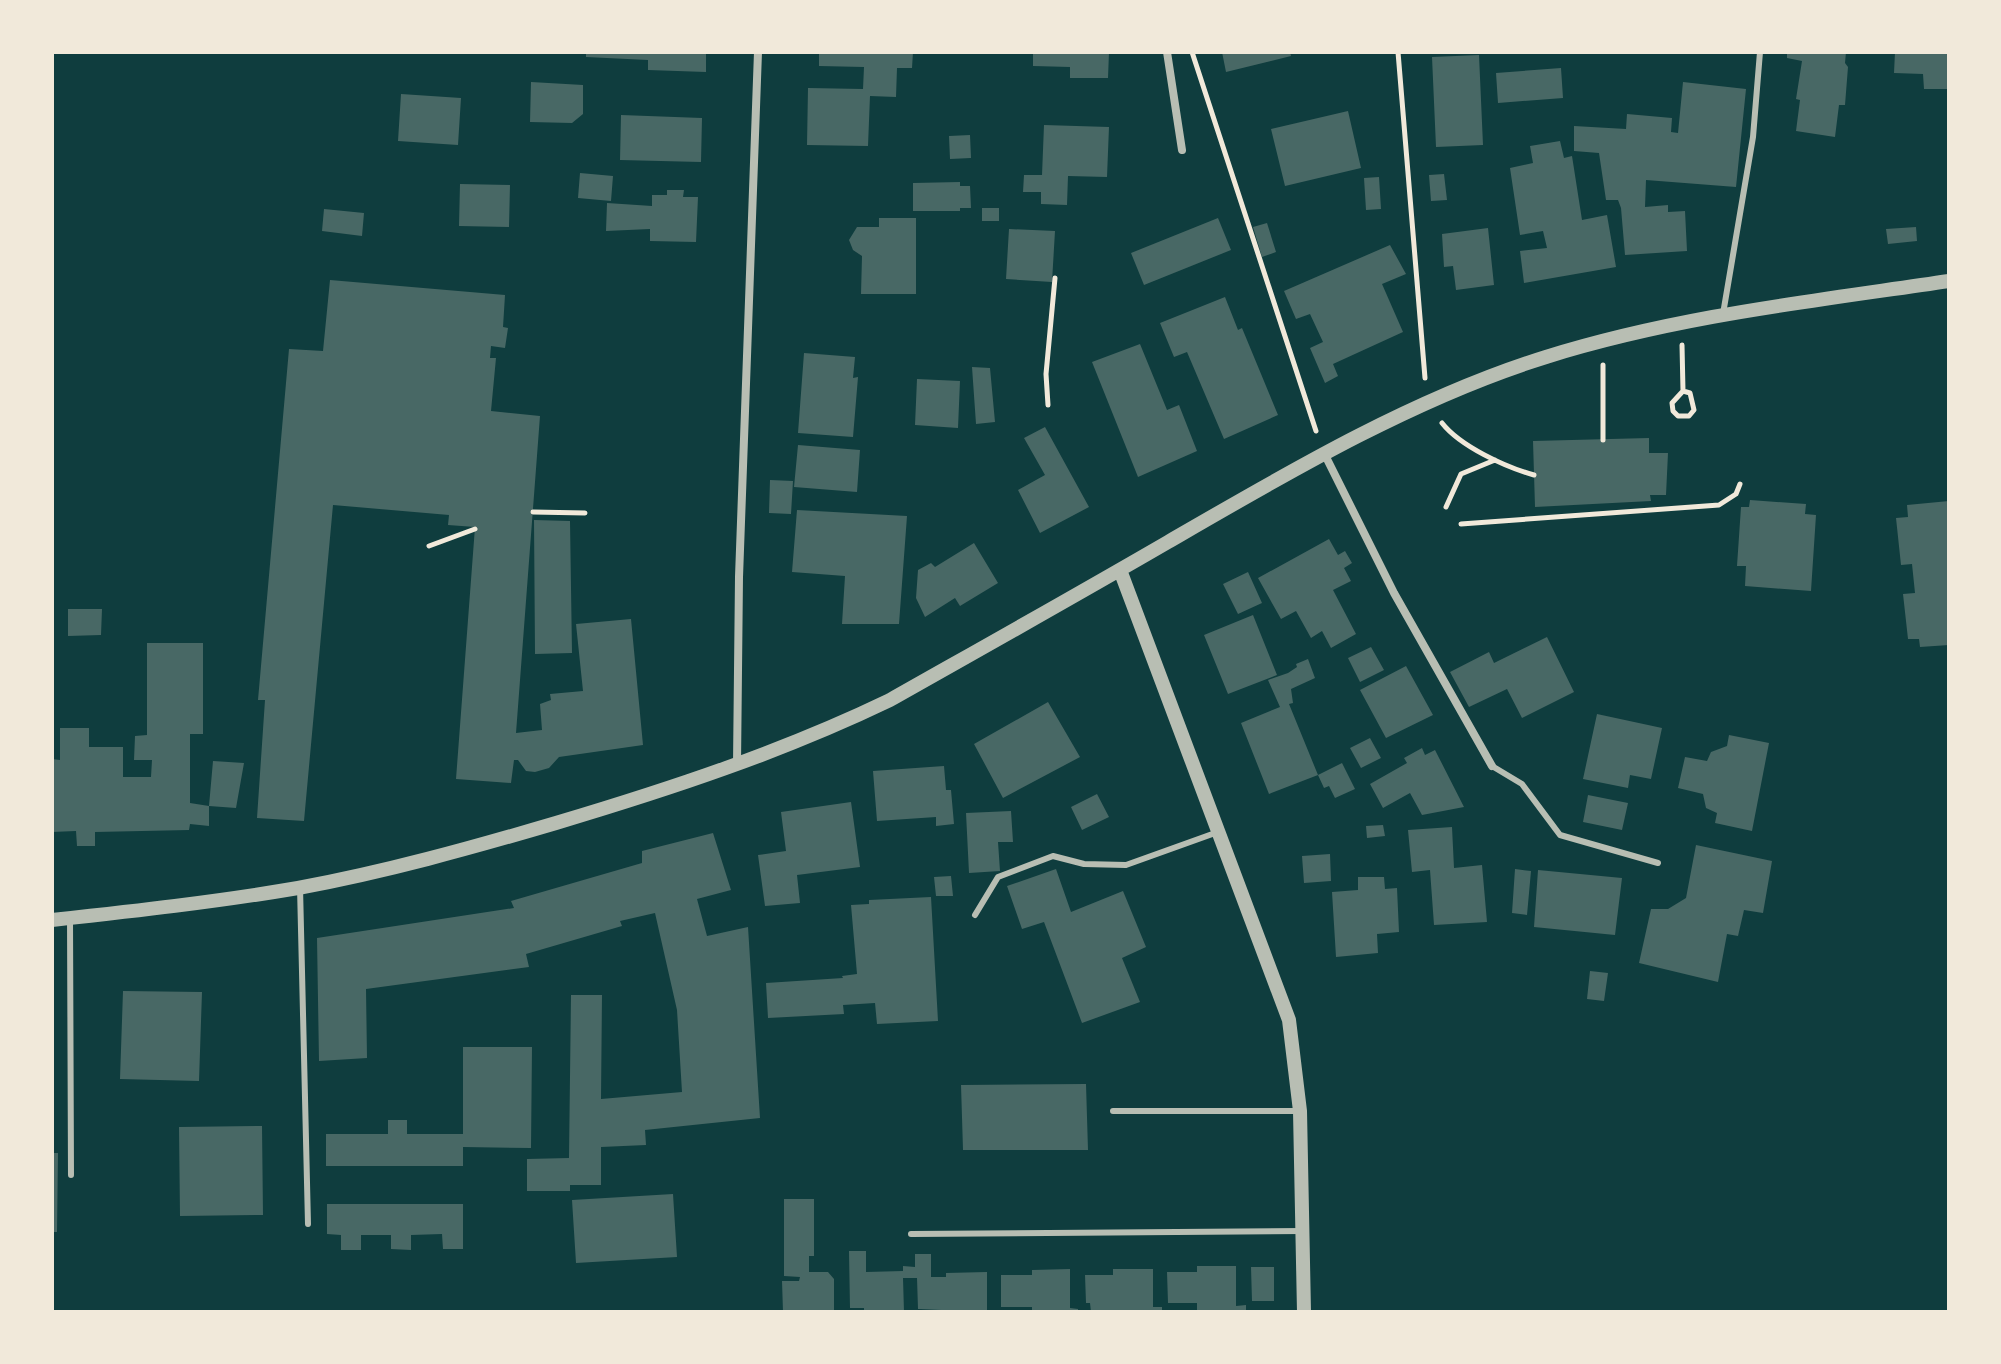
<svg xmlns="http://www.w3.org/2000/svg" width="2001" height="1364" font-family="Roboto,sans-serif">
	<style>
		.building { fill: #486865 }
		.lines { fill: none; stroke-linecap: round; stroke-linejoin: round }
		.path { stroke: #f1e9da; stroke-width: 5 }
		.service { stroke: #b8beb3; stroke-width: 6 }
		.minor { stroke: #b8beb3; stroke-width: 8 }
		.tertiary { stroke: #b8beb3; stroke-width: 14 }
	</style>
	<rect width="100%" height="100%" fill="#0f3d3e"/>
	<!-- building -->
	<path class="building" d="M586,52H706V72L648,70V60L586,57Z
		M819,52H913L912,68H897L896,97L870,96L868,146L807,145L808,88L863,89L864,67L819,66Z
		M1033,52H1109L1108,78H1070V67L1033,66Z
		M1222,52H1290L1291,56L1226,72Z
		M1787,52H1846L1845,63L1848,67L1845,105H1839L1835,137L1796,131L1800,100L1796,99L1802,61L1787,58Z
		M1895,52H1949V89H1924L1923,74L1894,73Z
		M1479,55L1483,145L1436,147L1432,57Z
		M1561,68L1563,98L1498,103L1496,73Z
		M531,82L583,85V114L572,123L530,122Z
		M1683,82L1746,89L1736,187L1646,180L1645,207L1668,205V212L1685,211L1687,251L1625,255L1621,208L1618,200H1606L1599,153L1574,151V126L1626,129L1627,114L1672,118L1671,132L1678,133Z
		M401,94L461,98L458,145L398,141Z
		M1348,111L1361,168L1285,186L1271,129Z
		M621,115L702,118L701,162L620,160Z
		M1044,125L1109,127L1107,177L1068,176L1067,205L1041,204V192H1023L1024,175H1042Z
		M970,135L971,158L950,159L949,136Z
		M1560,141L1564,158L1572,156L1582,220L1607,215L1616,267L1524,283L1520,251L1547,248L1543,231L1520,235L1510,168L1533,163L1530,146Z
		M580,173L613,176L611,201L578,198Z
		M1444,174L1447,200L1431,201L1429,175Z
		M1379,177L1381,209L1366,210L1364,178Z
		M960,182V186H970L971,208H960V211H913V183Z
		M460,184L510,185L509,227L459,226Z
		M667,190H684L683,197H698L696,242L650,241V229L606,231L607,203L652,206V195H667Z
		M982,208H999V221H982Z
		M324,209L364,213L362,236L322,231Z
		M879,218H916V294H861L862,256L853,250L849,240L857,227H879Z
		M1218,218L1231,250L1144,285L1131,253Z
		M1267,223L1276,252L1262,257L1253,227Z
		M1916,227L1917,241L1888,244L1886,229Z
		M1488,228L1494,285L1456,290L1453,266L1444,267L1442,234Z
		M1009,229L1055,231L1052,282L1006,279Z
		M1390,245L1406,274L1382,284L1403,332L1333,364L1338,376L1325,383L1310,348L1323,342L1310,314L1296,319L1284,291Z
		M330,280L505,295L503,327L508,328L505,348L491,346L490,358H496L491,411L540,416L516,733L542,730L540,704L551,700L550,694L583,691L576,624L631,619L643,745L559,757L549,768L535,772L526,771L518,760H514L511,783L456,779L475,527L448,525L449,515L333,505L304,821L257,818L265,700H258L289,349L323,351Z
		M1225,297L1238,330L1242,328L1278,415L1224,439L1187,352L1174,357L1160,323Z
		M1140,344L1167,410L1179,405L1197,451L1138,477L1092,362Z
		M804,353L855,357L853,378L858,377L853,437L798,433Z
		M972,367L990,368L995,422L976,424Z
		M917,379L960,381L958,428L915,425Z
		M1045,427L1089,507L1040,533L1018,490L1045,475L1024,438Z
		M1649,438V453H1668L1666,495H1650L1651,501L1535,507L1533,441Z
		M798,445L860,450L857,492L794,487Z
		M770,480L793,481L791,514L769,513Z
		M1750,500L1806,504L1805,514L1816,515L1811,591L1745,586L1746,566H1737L1741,507H1749Z
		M1949,501V645L1920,647L1919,639H1908L1903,594L1915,593L1912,564L1901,565L1896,518L1908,517L1907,505Z
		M797,510L907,516L899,624H842L845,576L792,572Z
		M534,520L570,521L572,653L535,654Z
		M1329,539L1338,555L1345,551L1352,563L1344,568L1351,581L1333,590L1356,634L1331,648L1322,631L1311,638L1296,611L1281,619L1258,578Z
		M974,543L998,583L960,606L955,598L925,617L916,598L918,570L931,563L935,567Z
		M1248,572L1262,603L1238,614L1223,584Z
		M68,609H102L101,635L68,636Z
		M1253,615L1277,675L1228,694L1204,635Z
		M1547,637L1574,692L1522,718L1507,689L1469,707L1450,672L1489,652L1494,663Z
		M147,643H203V734H190V803L209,806L213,761L244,763L236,808L209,806V826L190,824L189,830L95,832V846H77L76,831L52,832V759L60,760V728H89V747H123V777H151L152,760H134L135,736L147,735Z
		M1371,647L1384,670L1360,682L1348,658Z
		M1308,659L1315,678L1291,689L1293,703L1289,704L1318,775L1269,794L1241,723L1280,707L1268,680L1288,673L1297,667L1296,664Z
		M1406,666L1433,715L1386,738L1360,690Z
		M1048,702L1080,757L1003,798L974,744Z
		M1597,714L1662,728L1651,779L1630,775L1628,788L1583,779Z
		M1729,735L1769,743L1752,831L1715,823L1717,813L1706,808L1703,794L1678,788L1685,757L1707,761L1711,752L1727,746Z
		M1370,738L1381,758L1361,768L1350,748Z
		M1422,748L1425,755L1435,750L1464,807L1422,815L1410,793L1383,808L1370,784L1407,763L1404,758Z
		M1342,763L1355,789L1335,798L1329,786L1324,788L1318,775Z
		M944,766L946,790H951L954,824L936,826V817L877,821L873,771Z
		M1097,794L1109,817L1082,830L1071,807Z
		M1588,795L1628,803L1622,830L1583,822Z
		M851,802L860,867L797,875L800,903L765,906L758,855L786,851L781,812Z
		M1011,811L1013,842H998L1000,871L969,873L966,813Z
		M1383,825L1385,836L1367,838L1366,826Z
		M1452,827L1454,868L1482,865L1487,922L1434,925L1430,870L1412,872L1408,830Z
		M713,833L731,890L697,899L707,936L748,927L760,1118L645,1130L646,1145L601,1147V1185H570V1191H527V1159L569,1158L571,995H602L601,1099L682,1092L677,1010L655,913L620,921L622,926L526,954L529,967L366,989L367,1058L319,1061L317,938L514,908L511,901L642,863V851Z
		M1696,845L1772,861L1763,913L1744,910L1738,936L1727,934L1718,982L1639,963L1651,909H1668L1686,898Z
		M1330,854L1331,881L1304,883L1302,856Z
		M1056,869L1071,912L1123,891L1146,947L1122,958L1140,1002L1082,1023L1044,922L1022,929L1007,886Z
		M1515,869L1531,871L1527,915L1512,913Z
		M1538,870L1622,878L1615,935L1534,927Z
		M951,876L953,896H936L934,877Z
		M1358,877H1384L1385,889L1397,888L1399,932L1377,934L1378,953L1336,957L1332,892L1358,890Z
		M931,897L938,1021L877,1024L875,1003L843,1005L844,1014L768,1018L766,983L843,978L842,976L857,974L851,905L869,904V900Z
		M1590,971L1608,973L1604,1001L1587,999Z
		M123,991L202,992L199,1081L120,1079Z
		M463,1047H532L531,1148L463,1147V1166H326V1134H388V1120H407V1134H463Z
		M1086,1084L1088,1150H963L961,1085Z
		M262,1126L263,1215L180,1216L179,1127Z
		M52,1153H58L57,1232H52Z
		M673,1194L677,1257L576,1263L572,1200Z
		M784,1199H814V1256H809V1272H828L834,1279V1312H783L782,1281H799L800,1277L784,1276Z
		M327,1204H463V1249H443L442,1234L411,1235V1250L391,1249V1235H361V1250H341V1235L327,1234Z
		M849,1251H866V1272L903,1271V1266L915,1267V1254H931V1277H946V1273L987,1272V1312L918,1309L917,1278H903L904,1312H864V1308H850Z
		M1197,1266H1236V1306L1246,1305V1312H1197V1303H1168L1167,1272H1197Z
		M1251,1267H1274V1301H1252Z
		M1070,1269V1308L1078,1309V1312H1032V1307H1001V1275H1032V1270Z
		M1113,1269H1153V1307H1162V1312H1091L1090,1303H1086L1085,1275H1113Z"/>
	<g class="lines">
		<!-- path -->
		<path class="path" d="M1192,52L1316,431
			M1398,52L1425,378
			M1682,345L1683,391L1672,403L1673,411L1678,416H1689L1694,410L1690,393L1683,391
			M1603,365V440
			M1048,405L1046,374L1055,278
			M1442,423C1460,446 1505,467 1534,475
			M1446,507L1461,474L1495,460
			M533,512L585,513
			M1461,524L1719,505L1736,494L1740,484
			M429,546L475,529"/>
		<!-- service -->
		<path class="service" d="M1723,314L1753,137L1760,52
			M1492,766L1522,784L1560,835L1658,863
			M300,887L308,1224
			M975,915L998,877L1053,856L1084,864L1126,865L1218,832
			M70,918L71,1175
			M1113,1111H1298
			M911,1234L1303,1231"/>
		<!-- minor -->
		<path class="minor" d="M1167,52L1182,150
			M1324,453L1394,593L1492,766
			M737,765L739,577L758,52"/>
		<!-- tertiary -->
		<path class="tertiary" d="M1120,570L1289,1020L1300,1111L1304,1312
			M52,920C134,911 216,902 298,888C385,872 471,848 556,823C670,789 782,752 890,700C982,648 1075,596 1168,542C1287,473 1414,398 1546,357C1677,316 1814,301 1949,281"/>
	</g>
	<!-- border -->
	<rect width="2001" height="1364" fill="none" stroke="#f1e9da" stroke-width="108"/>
</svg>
